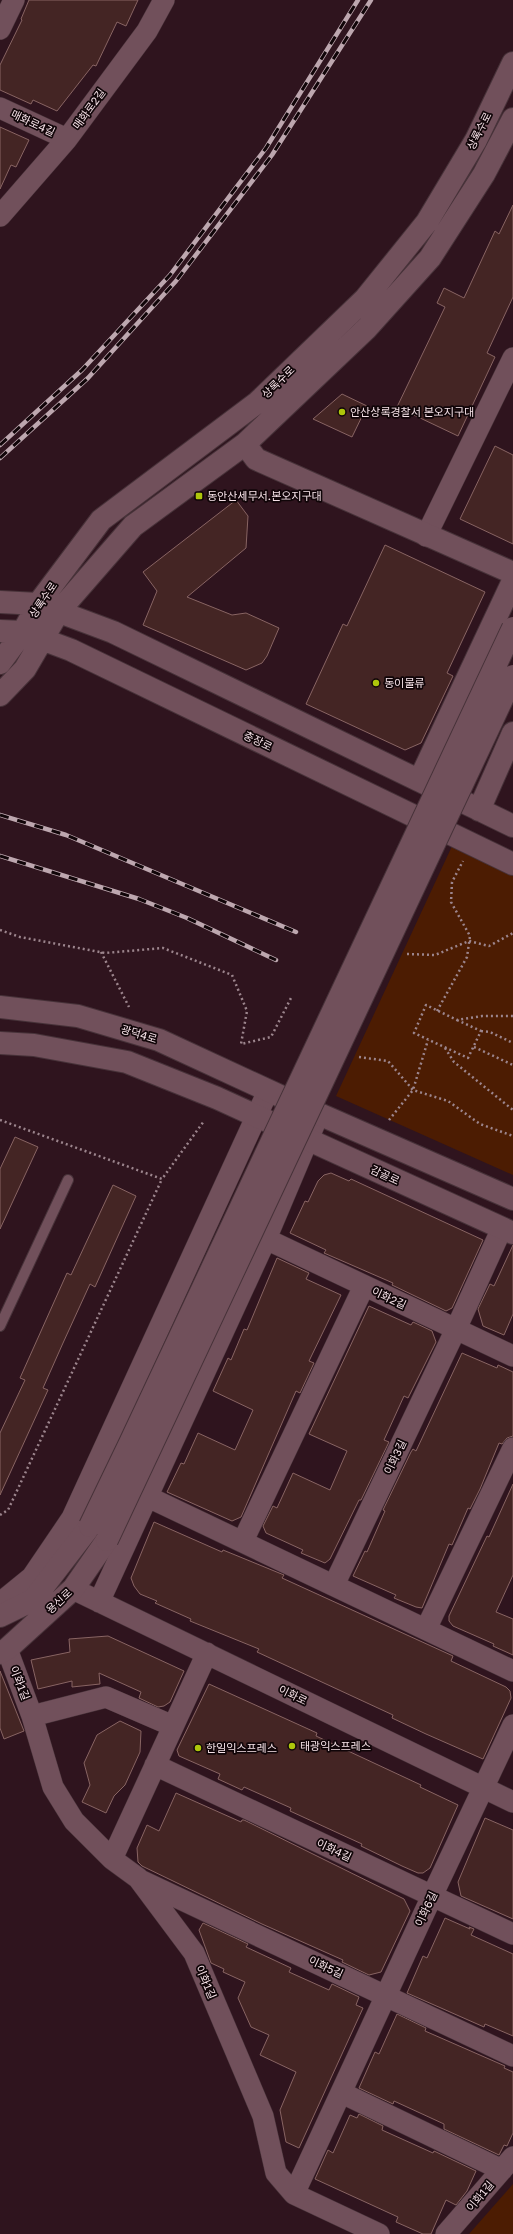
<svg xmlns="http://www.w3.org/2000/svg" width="513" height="2234" font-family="'Golos Text','Noto Sans KR',sans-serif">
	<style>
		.green { fill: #4c1c02 }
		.building { fill: #442524; stroke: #886463 }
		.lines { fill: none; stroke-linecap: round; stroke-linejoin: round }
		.service-casing { stroke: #473239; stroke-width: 12 }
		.minor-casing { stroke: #473239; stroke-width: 22 }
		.tertiary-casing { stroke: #473239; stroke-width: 24 }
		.secondary-casing { stroke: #473239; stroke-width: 24 }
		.path { stroke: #9c858d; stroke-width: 2.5; stroke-dasharray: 2 3; stroke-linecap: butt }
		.service { stroke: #71505b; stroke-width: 10 }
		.minor { stroke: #71505b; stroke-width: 21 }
		.tertiary { stroke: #71505b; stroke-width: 22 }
		.secondary { stroke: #71505b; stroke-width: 22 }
		.rail-casing { stroke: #bda7af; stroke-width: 4.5 }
		.rail { stroke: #100508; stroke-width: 3; stroke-dasharray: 9; stroke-linecap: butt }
		.secondary-bridge-casing { stroke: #473239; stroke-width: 24; stroke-linecap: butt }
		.secondary-bridge { stroke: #71505b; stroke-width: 22 }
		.poi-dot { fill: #aec60b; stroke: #100508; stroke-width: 1.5 }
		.labels { text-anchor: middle; stroke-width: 3.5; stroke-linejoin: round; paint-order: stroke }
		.street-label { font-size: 11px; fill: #f6e2e8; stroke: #100508 }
		.poi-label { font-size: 11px; fill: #f6e2e8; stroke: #100508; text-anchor: start }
	</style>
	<rect width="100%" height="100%" fill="#2f141e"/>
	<!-- green -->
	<path class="green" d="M453,844L513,874V1175L336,1096Z
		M513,2184V2234H469Z"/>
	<!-- building -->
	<path class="building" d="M29,0H138L126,26L117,22L96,66L93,65L57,111L33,100L31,104L0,90V65L22,20L21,19Z
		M0,127L29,140L16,167L11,165L0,189Z
		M513,205V297L487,353L495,357L458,436L397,407L445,307L437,303L444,288L464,298L495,231L499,234Z
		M342,394L367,406L352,437L313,419Z
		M495,446L513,455V544L460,519Z
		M236,500L248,516L246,548L187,597L232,615L246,613L279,628L267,656L262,663L246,670L143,625L157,591L143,572Z
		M385,545L485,592L447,673L453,676L421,743L405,750L306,704L343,624L347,626Z
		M15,1137L38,1147L0,1229V1169Z
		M331,1173L349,1181L351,1179L483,1240L452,1308L446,1311L442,1309L392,1285L393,1283L324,1253L326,1250L290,1233L305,1201L308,1202L318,1181L324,1175Z
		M113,1185L136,1196L95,1287L90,1284L63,1343L43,1388L48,1390L0,1495V1433L25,1380L20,1378L67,1273L71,1275Z
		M513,1245V1314L504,1335L483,1326L478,1309L490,1284L494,1286Z
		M277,1258L309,1273L306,1279L341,1295L309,1361L314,1363L300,1393L296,1391L241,1517L232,1521L167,1492L181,1463L184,1464L198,1433L235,1450L253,1410L213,1391L228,1358L231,1360L244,1329L247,1330Z
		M369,1306L411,1325L413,1322L432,1331L436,1342L408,1398L404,1396L384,1440L389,1442L361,1500H359L330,1559L325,1563L301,1553L303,1550L266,1533L263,1526L273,1506L277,1508L293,1473L330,1490L347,1451L309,1434Z
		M462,1353L497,1368L498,1365L513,1372V1436L507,1438L502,1444L499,1443L480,1489L470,1509L468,1508L452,1545L449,1544L422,1608L416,1607L394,1598L396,1595L353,1576L365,1551L367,1552L385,1511L383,1510L411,1452L413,1449L416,1451Z
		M513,1484V1575L496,1612L513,1619V1655L493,1646L494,1644L453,1626L449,1621V1616L487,1536L489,1537Z
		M154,1522L222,1552L223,1550L284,1575L282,1578L453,1656L451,1661L506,1687L510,1691L511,1698L483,1759L426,1734L392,1718L393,1715L257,1652L259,1649L190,1621L191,1619L155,1603L157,1601L140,1594L134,1586L131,1578Z
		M108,1636L184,1671L170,1702L164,1706L158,1707L139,1698L141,1692L99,1673L100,1684L72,1687V1681L38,1689L31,1660L70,1652L69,1639Z
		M0,1671L24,1731L4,1739L0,1728Z
		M209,1684L317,1733L316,1736L421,1785L420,1787L458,1805L430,1868L423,1873H418L402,1866L361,1846L362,1844L290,1811L291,1808L244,1787L242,1790L218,1779L220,1774L179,1756L177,1750Z
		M120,1721L141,1731L140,1752L125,1785L114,1796L106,1813L82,1802L90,1785L84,1763L97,1735Z
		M176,1793L241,1822L242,1820H244L404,1899L410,1911L381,1972L369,1975L342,1962L343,1960L262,1924L142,1866L138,1862L137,1848L147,1825L159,1831Z
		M485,1818L513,1830V1919L461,1896L458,1882Z
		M445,1918L470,1929L469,1927L474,1929L471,1935L513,1954V2036L485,2024L484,2027L407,1993L423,1956L427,1958Z
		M203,1923L248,1944L246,1947L291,1968L289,1972L329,1990L332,1984L359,1997L356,2005L363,2008L299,2148L286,2142L280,2110L296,2072L260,2055L269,2035L251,2027L238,1998L245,1982L223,1972L224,1969L211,1963L199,1930Z
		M397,2014L426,2028L425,2031L505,2066L504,2068L513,2072V2133L507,2146L504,2145L499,2155L444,2129V2124L394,2101L393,2104L359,2088L375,2052L379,2054Z
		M359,2114L383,2126L382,2130L433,2153L434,2151L476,2171L467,2191L456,2205L446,2200L431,2234H423L396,2222L398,2217L315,2179L328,2150L333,2153L350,2115L357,2118Z"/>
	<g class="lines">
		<defs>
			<path id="service" d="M0,1326L68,1180"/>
			<path id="minor" d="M0,29L14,0
				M0,108L67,139
				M0,216L67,139L147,31L164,0
				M426,536L513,358
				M266,1239L513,1356
				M146,1496L513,1671
				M243,1541L364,1286
				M334,1585L456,1329L502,1228
				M73,1589L513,1802
				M99,1602L266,1239L315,1123
				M0,1603L32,1577L72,1518L268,1091
				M426,1629L513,1448
				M7,1649L32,1716L53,1787L74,1821L112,1859L138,1878L194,1953L263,2116L276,2173L294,2194L379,2234
				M32,1716L106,1697L173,1726
				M155,1765L513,1934
				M112,1859L207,1653
				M140,1880L513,2056
				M342,2093L502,2170
				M294,2194L432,1896L513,1725
				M446,2234L513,2157"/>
			<path id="tertiary" d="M245,444L256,459L513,573
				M0,602L38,604L113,632L513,826
				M0,631L23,632L71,650L513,864
				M0,663L23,632L38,604L101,520L258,402L365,299L427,222L476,140L513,63
				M0,695L25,669L59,611L133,526L245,444L367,328L430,258L484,174L513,119
				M420,779L513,581
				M479,810L513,733"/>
			<path id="secondary" d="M0,1007L78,1016L159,1040L319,1114L513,1199
				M0,1043L34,1045L127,1062L217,1098L513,1233
				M0,1616L33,1600L90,1526
				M0,1653L7,1649L73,1589L107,1540"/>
		</defs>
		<!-- service casing -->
		<use href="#service" class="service-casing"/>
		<!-- minor casing -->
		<use href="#minor" class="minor-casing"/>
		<!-- tertiary casing -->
		<use href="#tertiary" class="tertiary-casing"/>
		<!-- secondary casing -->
		<use href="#secondary" class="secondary-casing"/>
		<!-- path -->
		<path class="path" d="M0,930L20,937L105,953L163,948L232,975L247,1011L241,1044L271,1037L291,998
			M101,952L129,1007
			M407,954L435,955L469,941L489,946L513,933
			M437,1011L467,957L470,936L451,902L452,882L463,861
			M457,1020L481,1031L468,1058L414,1033L426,1005L457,1020L482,1016H513
			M481,1031L490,1032L513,1043
			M474,1047L513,1065
			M445,1048L454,1062L513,1110
			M359,1057L388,1061L413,1090L448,1101L480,1124L513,1136
			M0,1120L162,1179L204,1121
			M389,1120L413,1090L428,1040
			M0,1515L8,1510L162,1179"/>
		<!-- service -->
		<use href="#service" class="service"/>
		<!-- minor -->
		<use href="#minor" class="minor"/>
		<!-- tertiary -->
		<use href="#tertiary" class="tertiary"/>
		<!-- secondary -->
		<use href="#secondary" class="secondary"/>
		<defs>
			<path id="rail" d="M0,445L82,370L170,275L266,148L358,0
				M0,458L88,378L176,281L272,155L371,0
				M0,815L66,835L296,932
				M0,856L139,899L187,918L276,960"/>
		</defs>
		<!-- rail casing -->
		<use href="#rail" class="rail-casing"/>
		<!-- rail -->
		<use href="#rail" class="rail"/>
		<defs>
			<path id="secondary-bridge" d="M90,1526L130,1443L513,628
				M107,1540L513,676"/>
		</defs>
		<!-- secondary-bridge casing -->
		<use href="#secondary-bridge" class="secondary-bridge-casing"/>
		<!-- secondary-bridge -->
		<use href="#secondary-bridge" class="secondary-bridge"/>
	</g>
	<!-- markers -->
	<g class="poi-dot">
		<circle cx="342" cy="412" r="4"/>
		<rect x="195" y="492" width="8" height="8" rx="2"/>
		<circle cx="376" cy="683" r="4"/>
		<circle cx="292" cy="1746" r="4"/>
		<circle cx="198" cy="1748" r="4"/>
	</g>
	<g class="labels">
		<!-- street labels -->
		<g class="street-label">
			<text transform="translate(89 109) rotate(-54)" y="4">매화로2길</text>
			<text transform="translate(33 123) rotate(25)" y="4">매화로4길</text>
			<text transform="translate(479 131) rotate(-63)" y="4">상록수로</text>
			<text transform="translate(278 382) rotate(-44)" y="4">상록수로</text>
			<text transform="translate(43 600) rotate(-56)" y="4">상록수로</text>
			<text transform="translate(258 741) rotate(26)" y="4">충장로</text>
			<text transform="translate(139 1034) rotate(17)" y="4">광덕4로</text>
			<text transform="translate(385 1175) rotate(25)" y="4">감골로</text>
			<text transform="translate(389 1298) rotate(25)" y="4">이화2길</text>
			<text transform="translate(395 1457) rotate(-65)" y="4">이화3길</text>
			<text transform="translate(59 1601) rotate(-43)" y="4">용신로</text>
			<text transform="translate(20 1683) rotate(69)" y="4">이화1길</text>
			<text transform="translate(293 1695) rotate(26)" y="4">이화로</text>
			<text transform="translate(334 1850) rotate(25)" y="4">이화4길</text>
			<text transform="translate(426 1909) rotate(-65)" y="4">이화6길</text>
			<text transform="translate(326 1967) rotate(25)" y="4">이화5길</text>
			<text transform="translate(206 1982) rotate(67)" y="4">이화1길</text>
			<text transform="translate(480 2196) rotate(-50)" y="4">이화1길</text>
		</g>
		<!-- poi labels -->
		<g class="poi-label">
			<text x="350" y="416">안산상록경찰서 본오지구대</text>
			<text x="207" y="500">동안산세무서.본오지구대</text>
			<text x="384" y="687">동이물류</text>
			<text x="300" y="1750">태광익스프레스</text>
			<text x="206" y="1752">한일익스프레스</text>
		</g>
	</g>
</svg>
